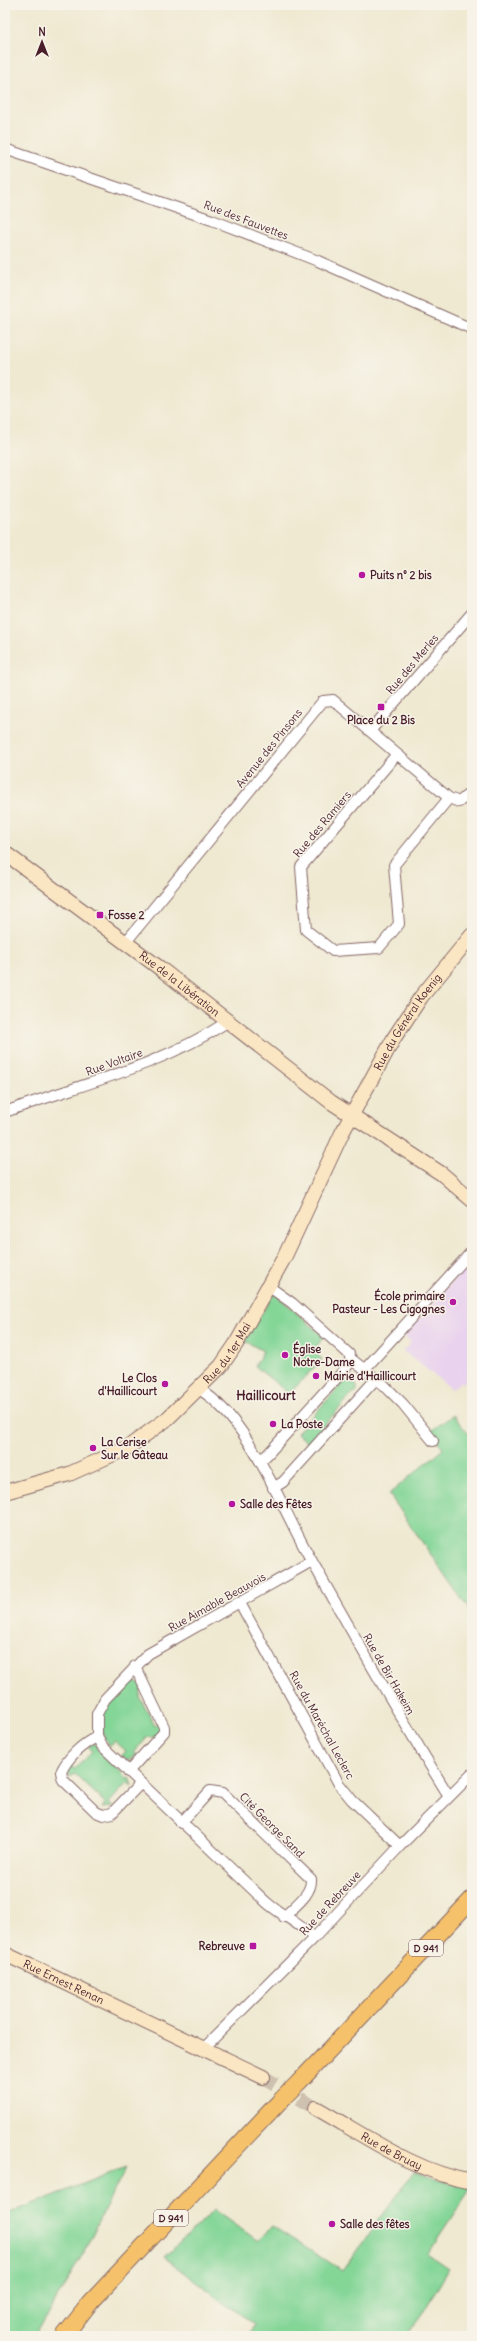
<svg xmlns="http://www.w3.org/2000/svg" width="477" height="2341" font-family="Delius,sans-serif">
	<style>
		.built { fill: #e9d2ee }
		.green { fill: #84d697; stroke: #677a61 }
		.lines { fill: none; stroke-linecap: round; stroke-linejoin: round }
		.secondary-tunnel { stroke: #cec1b0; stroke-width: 14; stroke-dasharray: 14 7; stroke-linecap: butt }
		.street-casing { stroke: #846665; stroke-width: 12 }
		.secondary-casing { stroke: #846665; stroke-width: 16 }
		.primary-casing { stroke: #846665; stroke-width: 18 }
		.street { stroke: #fff; stroke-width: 10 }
		.secondary { stroke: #fbe6c4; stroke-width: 14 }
		.primary { stroke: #f5c16b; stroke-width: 16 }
		.primary-bridge-casing { stroke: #846665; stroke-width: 18; stroke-linecap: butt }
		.primary-bridge { stroke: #f5c16b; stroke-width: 16 }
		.poi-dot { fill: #b5179e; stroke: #f7f3e8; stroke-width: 1.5 }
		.labels { text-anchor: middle; stroke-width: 3; stroke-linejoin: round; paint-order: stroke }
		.shield { fill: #f7f3e8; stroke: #7e5f64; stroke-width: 1 }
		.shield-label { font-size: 10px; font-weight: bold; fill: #4a1f2b }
		.street-label { font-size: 11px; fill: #4a1f2b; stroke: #f7f3e8 }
		.poi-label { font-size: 11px; font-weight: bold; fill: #4a1f2b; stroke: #f7f3e8; text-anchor: start }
		.quarter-label { font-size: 13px; font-weight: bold; fill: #4a1f2b; stroke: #f7f3e8 }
	</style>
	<rect width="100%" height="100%" fill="#f7f3e8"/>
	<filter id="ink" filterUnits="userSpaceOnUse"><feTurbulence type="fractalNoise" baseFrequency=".025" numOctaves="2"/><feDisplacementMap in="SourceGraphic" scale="8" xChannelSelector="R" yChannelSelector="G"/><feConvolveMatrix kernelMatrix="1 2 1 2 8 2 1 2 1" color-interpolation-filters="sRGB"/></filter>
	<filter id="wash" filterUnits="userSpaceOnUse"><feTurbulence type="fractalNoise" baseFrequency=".012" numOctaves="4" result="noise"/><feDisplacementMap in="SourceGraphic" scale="16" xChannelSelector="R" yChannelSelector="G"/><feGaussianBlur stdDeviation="0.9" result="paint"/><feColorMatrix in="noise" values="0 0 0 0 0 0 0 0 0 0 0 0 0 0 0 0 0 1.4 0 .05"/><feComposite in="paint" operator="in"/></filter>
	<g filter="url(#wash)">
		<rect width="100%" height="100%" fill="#efe9d1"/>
		<!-- built -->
		<path class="built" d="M472,1260V1373L462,1384L460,1382L452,1389L403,1351L411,1342L404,1336Z"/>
		<!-- green -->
		<path class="green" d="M274,1293L324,1337L316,1347L318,1351L316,1353L322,1359L289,1394L255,1366L263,1351L245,1341Z
			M342,1377H347L357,1386V1392L352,1394L308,1443L297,1433L341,1385Z
			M453,1415L472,1438V1614L389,1494L443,1449L431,1431Z
			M129,1681L140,1684L142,1688L140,1698L155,1726L159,1722L160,1727L157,1737H147L133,1753L138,1755L129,1760L121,1756L126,1751L115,1741L109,1746C96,1724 101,1714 113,1693L119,1698L128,1689L124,1684Z
			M93,1744H97V1749L127,1778L129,1777L132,1787L127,1783L109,1803L113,1807L102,1808L105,1803L75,1774L70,1777L68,1770L70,1765L75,1769L92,1751L88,1746Z
			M126,2167L80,2259L35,2336H5V2215Z
			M414,2172L444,2182L471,2188L427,2254L449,2269L421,2316L406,2336H248L254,2325L164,2257L215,2210L258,2241L272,2226L342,2271Z"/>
	</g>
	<g filter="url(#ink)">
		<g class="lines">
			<!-- secondary-tunnel -->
			<path class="secondary-tunnel" d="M263,2077L316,2108"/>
			<defs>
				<path id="street" d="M5,149L212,220L318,261L472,329
					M370,731L472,613
					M397,754L301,867L306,930L333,951L379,948L399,924L394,865L449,798
					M125,943L323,701L333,700L449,798L459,802L472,791
					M5,1112C80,1084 159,1067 227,1022
					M268,1286L292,1303L349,1354L351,1359L384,1385L403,1404L433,1441
					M364,1370L472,1251
					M199,1389C250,1420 280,1505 309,1556C355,1637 400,1718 449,1796
					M260,1459L266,1456L346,1368L351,1359
					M273,1488L283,1482L375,1380
					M312,1561L148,1654L105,1699L97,1714V1737L102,1746L266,1902C282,1916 300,1923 314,1938
					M240,1603L339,1784L352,1800L400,1846
					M97,1737C82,1744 68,1757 61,1772L63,1780L96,1812L103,1815L112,1813L140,1784
					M128,1772L164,1732V1727L135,1666
					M181,1823L210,1791L223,1793L311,1879C312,1895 293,1907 284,1917
					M204,2048L314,1938L400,1846L472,1774"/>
				<g id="secondary">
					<path id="s1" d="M5,853L161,969L331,1102L442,1174L472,1200"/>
					<path id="s2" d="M5,1492L69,1474L127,1448L167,1419L221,1366L236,1344L285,1256L342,1133L394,1038L421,997L472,935"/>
					<path id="s3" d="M5,1954L263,2077"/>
					<path id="s4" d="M316,2108C366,2136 415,2172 472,2182"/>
				</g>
				<path id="primary" d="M299,2082L472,1899
					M64,2336L90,2303L280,2101"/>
			</defs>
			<!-- street casing -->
			<use href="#street" class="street-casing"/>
			<!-- secondary casing -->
			<use href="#secondary" class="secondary-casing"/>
			<!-- primary casing -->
			<use href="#primary" class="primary-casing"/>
			<!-- street -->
			<use href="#street" class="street"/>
			<!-- secondary -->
			<use href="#secondary" class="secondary"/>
			<!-- primary -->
			<use href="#primary" class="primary"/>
			<defs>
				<path id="primary-bridge" d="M280,2101L299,2082"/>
			</defs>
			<!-- primary-bridge casing -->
			<use href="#primary-bridge" class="primary-bridge-casing"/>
			<!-- primary-bridge -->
			<use href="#primary-bridge" class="primary-bridge"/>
		</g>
	</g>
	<!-- markers -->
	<g class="poi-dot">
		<circle cx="362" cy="575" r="4"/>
		<rect x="377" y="703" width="8" height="8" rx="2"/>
		<rect x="96" y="911" width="8" height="8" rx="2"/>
		<circle cx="453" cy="1302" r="4"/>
		<circle cx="285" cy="1355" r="4"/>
		<circle cx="316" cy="1376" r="4"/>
		<circle cx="165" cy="1384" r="4"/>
		<circle cx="273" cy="1424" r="4"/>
		<circle cx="93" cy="1448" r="4"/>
		<circle cx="232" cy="1504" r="4"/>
		<rect x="249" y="1942" width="8" height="8" rx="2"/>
		<circle cx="332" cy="2224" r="4"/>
	</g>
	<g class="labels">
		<!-- shield labels -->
		<g class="shield">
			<rect x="409" y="1940" width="34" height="16" rx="3"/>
			<rect x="154" y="2210" width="34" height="16" rx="3"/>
		</g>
		<g class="shield-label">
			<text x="426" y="1952">D 941</text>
			<text x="171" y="2222">D 941</text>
		</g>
		<!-- street labels -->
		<g class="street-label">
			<text transform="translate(246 220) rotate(21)" y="4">Rue des Fauvettes</text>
			<text transform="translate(412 664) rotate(-50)" y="4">Rue des Merles</text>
			<text transform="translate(269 748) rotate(-51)" y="4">Avenue des Pinsons</text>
			<text transform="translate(322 824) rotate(-50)" y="4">Rue des Ramiers</text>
			<text dy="4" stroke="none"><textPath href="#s1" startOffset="218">Rue de la Libération</textPath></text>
			<text dy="4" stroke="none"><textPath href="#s2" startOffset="647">Rue du Général Koenig</textPath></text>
			<text transform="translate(114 1062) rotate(-20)" y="4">Rue Voltaire</text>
			<text dy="4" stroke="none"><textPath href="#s2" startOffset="269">Rue du 1er Mai</textPath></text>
			<text transform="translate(217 1602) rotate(-29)" y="4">Rue Aimable Beauvois</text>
			<text transform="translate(389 1674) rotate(60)" y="4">Rue de Bir Hakeim</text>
			<text transform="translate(322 1725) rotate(61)" y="4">Rue du Maréchal Leclerc</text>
			<text transform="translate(272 1825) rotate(45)" y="4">Cité George Sand</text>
			<text transform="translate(330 1903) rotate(-47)" y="4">Rue de Rebreuve</text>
			<text dy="4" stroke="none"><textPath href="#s3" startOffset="65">Rue Ernest Renan</textPath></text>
			<text dy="4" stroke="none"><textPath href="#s4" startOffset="87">Rue de Bruay</textPath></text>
		</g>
		<!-- poi labels -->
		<g class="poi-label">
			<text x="370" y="579">Puits n° 2 bis</text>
			<text x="381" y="724" text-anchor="middle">Place du 2 Bis</text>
			<text x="108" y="919">Fosse 2</text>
			<text x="445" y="1300" text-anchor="end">École primaire<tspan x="445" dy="13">Pasteur - Les Cigognes</tspan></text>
			<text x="293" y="1353">Église<tspan x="293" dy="13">Notre-Dame</tspan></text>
			<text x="324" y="1380">Mairie d'Haillicourt</text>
			<text x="157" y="1382" text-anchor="end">Le Clos<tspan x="157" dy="13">d'Haillicourt</tspan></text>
			<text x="281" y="1428">La Poste</text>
			<text x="101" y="1446">La Cerise<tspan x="101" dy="13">Sur le Gâteau</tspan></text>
			<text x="240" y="1508">Salle des Fêtes</text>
			<text x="245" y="1950" text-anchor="end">Rebreuve</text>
			<text x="340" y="2228">Salle des fêtes</text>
		</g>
		<!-- quarter labels -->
		<g class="quarter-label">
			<text x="266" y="1400">Haillicourt</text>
		</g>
	</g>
	<!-- margin -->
	<rect width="477" height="2341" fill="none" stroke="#f7f3e8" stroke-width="20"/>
	<!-- north arrow -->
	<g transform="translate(42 42)" stroke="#f7f3e8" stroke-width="3" paint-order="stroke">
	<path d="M0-3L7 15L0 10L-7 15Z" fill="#4a1f2b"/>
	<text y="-6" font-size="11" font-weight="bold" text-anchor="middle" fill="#4a1f2b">N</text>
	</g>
</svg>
